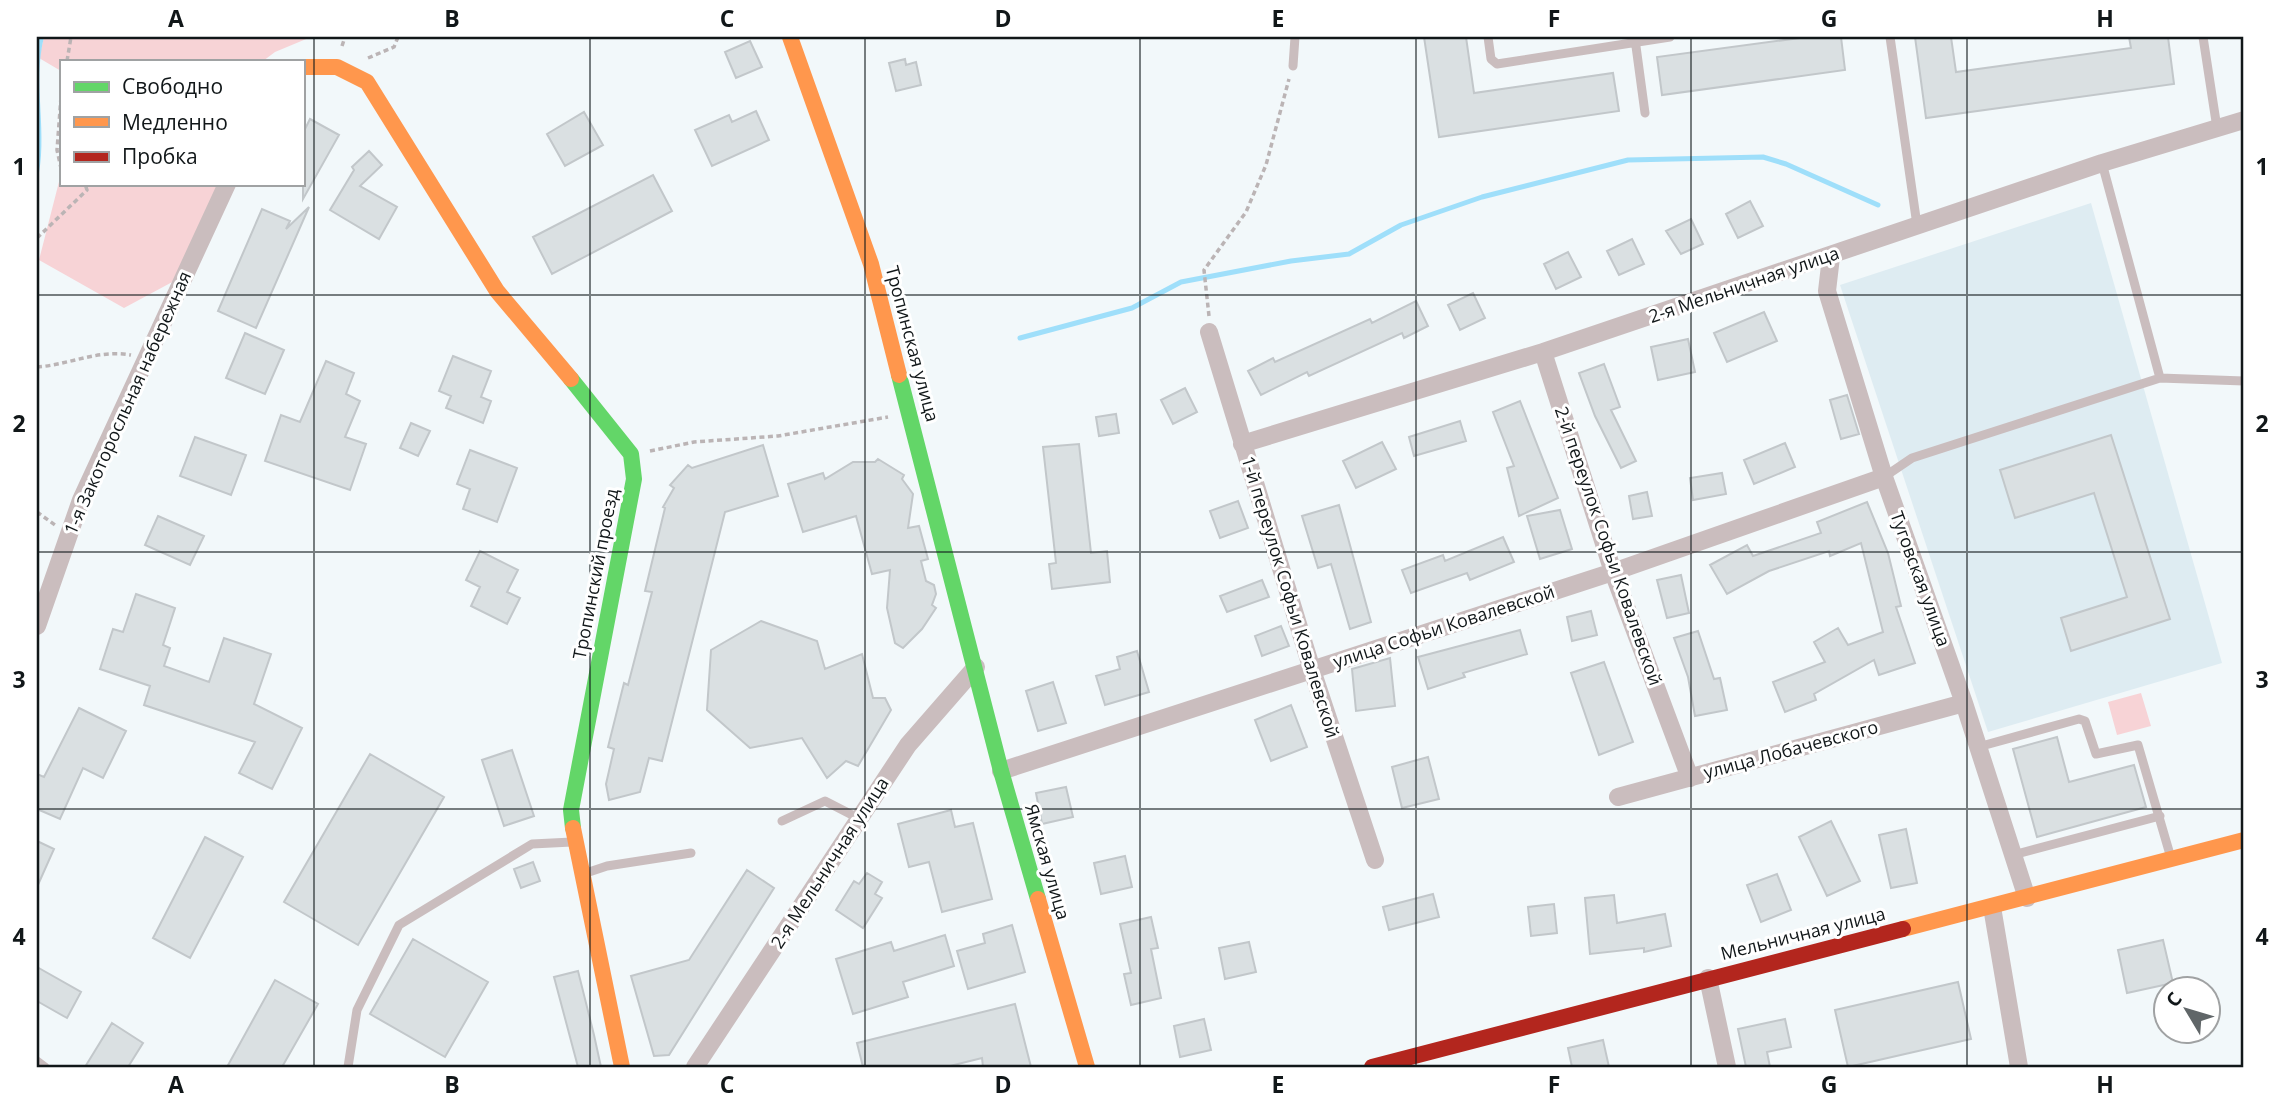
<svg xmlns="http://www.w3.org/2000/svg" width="2281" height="1104" font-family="'Open Sans',sans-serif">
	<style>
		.built { fill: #deecf2 }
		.green { fill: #f7d3d6 }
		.water { fill: #9fdffa }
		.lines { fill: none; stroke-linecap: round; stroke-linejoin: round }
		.stream { stroke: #9fdffa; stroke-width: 5 }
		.building { fill: #dae0e2; stroke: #c2c7ca; stroke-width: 2 }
		.path { stroke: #bbb4b5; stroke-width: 3.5; stroke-dasharray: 5 3.5; stroke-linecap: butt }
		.lane { stroke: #cabdbe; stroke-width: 9 }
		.street { stroke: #cabdbe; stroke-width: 18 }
		.fast { stroke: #63d668; stroke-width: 16 }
		.slow { stroke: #ff974d; stroke-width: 16 }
		.jam { stroke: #b3261e; stroke-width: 16 }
		.grid { fill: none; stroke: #111719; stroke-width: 2; stroke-opacity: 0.55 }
		.labels { text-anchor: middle; stroke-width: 6; stroke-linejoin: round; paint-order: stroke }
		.street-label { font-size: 18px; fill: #111719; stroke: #fff }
		.neatline { fill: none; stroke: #111719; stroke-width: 2.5 }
		.grid-label { font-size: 23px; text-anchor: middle; font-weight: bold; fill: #111719 }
	</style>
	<rect width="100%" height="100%" fill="#f2f8fa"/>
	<!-- built -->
	<path class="built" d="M2091,203L2222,663L1988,732L1840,285Z"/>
	<!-- green -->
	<path class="green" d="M44,37H311L275,52L263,61H61V71L39,58Z
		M61,174V184H219L176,280L124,308L39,260Z
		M2141,693L2151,726L2117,735L2108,702Z"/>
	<!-- water -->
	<path class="water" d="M37,37H44C32,84 49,135 37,183Z"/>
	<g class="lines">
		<!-- stream -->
		<path class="stream" d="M1020,338L1132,308L1181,282L1291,261L1349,254L1401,225L1482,197L1628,160L1763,157L1786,164L1878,205"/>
	</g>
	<!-- building -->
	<path class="building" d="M1424,37H1466L1474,93L1613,73L1619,111L1439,137Z
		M1807,37H1841L1845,70L1662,95L1657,57Z
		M1915,37H1951L1956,72L2131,48L2129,37H2168L2174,84L1926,118Z
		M750,41L762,67L736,78L725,52Z
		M905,59L906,65L916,62L921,85L896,91L889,63Z
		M756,111L769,140L712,166L695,130L729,115L732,122Z
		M584,112L603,145L565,166L547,134Z
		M310,119L339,135L303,199V133Z
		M369,151L382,165L360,186L397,207L379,239L330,210L354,170L352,167Z
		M653,175L672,211L552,274L533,237Z
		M1750,201L1763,226L1738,238L1726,214Z
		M309,207L256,328L218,311L262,209L290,221L286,229Z
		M1691,219L1703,244L1681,254L1666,231Z
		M1632,239L1644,264L1619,275L1607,251Z
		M1568,252L1581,277L1556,289L1544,264Z
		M1473,293L1485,318L1460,330L1448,305Z
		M1416,301L1428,326L1404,338L1402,333L1309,376L1307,372L1261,395L1248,371L1273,358L1275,362L1370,319L1372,323Z
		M1764,312L1777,341L1727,362L1714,333Z
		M245,333L284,350L265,394L226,378Z
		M1688,339L1695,372L1658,380L1651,347Z
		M453,356L491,371L481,397L491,401L483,423L446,408L451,396L439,391Z
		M326,361L354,373L346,394L360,401L345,437L366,444L350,490L265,461L281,415L300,422Z
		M1604,364L1620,407L1611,410L1636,461L1621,468L1595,416L1579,373Z
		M1185,388L1197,412L1173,424L1161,400Z
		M1847,395L1859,434L1841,439L1830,400Z
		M1520,401L1558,498L1519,516L1507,468L1514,466L1493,412Z
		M1116,414L1119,433L1099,436L1096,417Z
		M1460,421L1466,441L1414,456L1409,437Z
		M411,423L430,431L418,456L400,448Z
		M2111,435L2170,619L2071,651L2061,618L2127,597L2094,493L2015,518L2000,470Z
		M195,437L246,455L231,495L180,476Z
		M1382,442L1396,469L1356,488L1343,461Z
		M1785,443L1795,467L1754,484L1744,460Z
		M1079,444L1091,553L1107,551L1110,582L1052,589L1049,564L1056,563L1043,447Z
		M763,445L778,496L725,512L662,761L649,758L640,792L609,800L606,784L614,749L608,747L624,683L628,685L652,592L645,591L665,508L663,507L674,488L670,485L688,465L692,468Z
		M470,450L517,468L497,522L463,509L470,489L457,484Z
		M878,459L904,475L902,479L913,494L908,528L919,526L928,559L921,561L926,581L934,585L936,594L932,605L936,608L922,629L903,648L895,643L887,608L890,570L872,574L856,516L803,532L788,484L823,473L825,479L853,462H875Z
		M1722,473L1726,494L1693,500L1690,478Z
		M1647,492L1652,516L1633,519L1629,496Z
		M1238,501L1248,528L1220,538L1210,511Z
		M1867,502L1888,553L1901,606L1896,607L1915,663L1879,675L1874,660L1814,694L1816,700L1785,712L1773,682L1825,662L1814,642L1838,628L1848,645L1883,632L1861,543L1830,556L1829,551L1769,571L1727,594L1710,565L1747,545L1753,556L1821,533L1817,522Z
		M1339,505L1371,622L1350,629L1331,564L1318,568L1302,516Z
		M1560,510L1572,549L1540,559L1527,516Z
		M158,516L204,536L190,565L145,545Z
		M1503,537L1514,562L1470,580L1467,573L1411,593L1402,570L1443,555L1445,561Z
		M480,551L518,570L507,592L520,598L507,624L471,606L480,587L466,580Z
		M1681,575L1689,613L1667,618L1657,580Z
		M1262,580L1269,597L1227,612L1220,596Z
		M136,594L175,608L163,645L170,648L164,666L209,682L224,638L271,654L254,704L302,728L272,789L239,773L255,742L144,705L150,686L100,669L113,629L123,632Z
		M1591,611L1597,635L1572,641L1567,617Z
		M761,621L817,641L825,669L862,654L873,698H885L891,710L858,766L846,761L827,778L802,738L750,748L707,710L711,650Z
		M1281,626L1289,646L1262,656L1255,636Z
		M1520,630L1527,654L1463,673L1465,677L1428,689L1418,657Z
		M1698,631L1714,679L1720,678L1727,710L1695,716L1688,677L1674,638Z
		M1137,651L1149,692L1105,705L1096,676L1120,669L1117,657Z
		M1390,658L1395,706L1356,711L1352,669Z
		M1604,662L1633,742L1599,755L1571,673Z
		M1053,682L1066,723L1038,731L1026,691Z
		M1291,705L1307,747L1271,761L1255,720Z
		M79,708L126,731L103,778L83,768L60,819L37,809V774L44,777Z
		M2057,737L2069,782L2134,765L2146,807L2037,837L2013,749Z
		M512,750L534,816L504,826L482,760Z
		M370,754L444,797L358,945L284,902Z
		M1428,757L1439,799L1402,808L1392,767Z
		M1066,787L1073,817L1042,824L1036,793Z
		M951,810L955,827L973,823L992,899L942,912L929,862L909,867L898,824Z
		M1831,821L1860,881L1827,896L1799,837Z
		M1906,829L1917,883L1891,888L1879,835Z
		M205,837L243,857L190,958L153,938Z
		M37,841L54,849L37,887Z
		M1125,856L1132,887L1101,894L1094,863Z
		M533,862L540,881L521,888L514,869Z
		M747,870L774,888L669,1055L654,1056L631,976L689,960Z
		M867,873L882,882L875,894L882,898L863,928L836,910L854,881L859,884Z
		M1777,874L1791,910L1761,922L1747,885Z
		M1433,894L1439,917L1389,930L1383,907Z
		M1614,895L1617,923L1665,914L1671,946L1644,952V948L1590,954L1585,898Z
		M1554,904L1557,933L1531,936L1528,907Z
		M1151,917L1158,948L1151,949L1161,998L1131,1005L1124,974L1131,973L1120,924Z
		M1012,925L1025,972L968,989L957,951L985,943L983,934Z
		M945,935L954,966L903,982L908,997L853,1014L836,959L891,942L894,951Z
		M413,939L488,982L445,1057L370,1014Z
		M2163,940L2173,983L2127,993L2118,950Z
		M1249,942L1256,972L1225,979L1219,948Z
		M37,967L81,992L67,1018L37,1001Z
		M578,971L594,1035L601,1067H578L554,977Z
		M275,980L318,1004L282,1067H227Z
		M1958,982L1971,1039L1848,1067L1835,1010Z
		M1015,1004L1031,1067H983L982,1058L946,1067H863L857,1043Z
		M1204,1019L1211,1050L1180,1057L1174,1026Z
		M1785,1019L1791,1047L1767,1052L1770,1067H1746L1738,1029Z
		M112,1023L143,1043L128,1067H85Z
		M1603,1040L1609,1067H1572L1568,1048Z"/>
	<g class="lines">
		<!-- path -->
		<path class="path" d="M342,46L345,37
			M368,58L394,47L398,37
			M67,61L71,37
			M61,97L57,150L61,168
			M37,238L87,190L85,184
			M1209,316L1204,270L1246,212L1266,165L1289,79
			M37,367C68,365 99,349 131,355
			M650,451L694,442L778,436L888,417
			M37,512L55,525"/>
		<!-- lane -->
		<path class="lane" d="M1488,37L1491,59L1497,64L1670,37
			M1890,37L1917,225
			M2203,37L2217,128
			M1635,39L1645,113
			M1293,66L1295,37
			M2102,163L2160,378
			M1884,477L1912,458L2160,378L2244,381
			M1978,747L2079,719L2085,721L2096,754L2138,745L2171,858
			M782,821L825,801L860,819
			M2013,855L2160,816
			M583,874L607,866L691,853
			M37,1061L45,1067
			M348,1067L357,1010L399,925L532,844L572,842"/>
		<!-- street -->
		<path class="street" d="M1831,257L1827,291L1884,477L1964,703L2027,898
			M1209,332L1312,670L1375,860
			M1543,352L1613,572L1690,778
			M1242,444L1543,352L2102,163L2244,120
			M37,626L81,500L227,184
			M1001,771L1613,572L1884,477
			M1618,797L1964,703
			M1992,907L2019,1067
			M1708,978L1727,1067
			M695,1067L908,745L976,667"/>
		<!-- fast -->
		<path class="fast" d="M899,375L1001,771L1038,899
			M571,379L631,454L634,479L571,810L573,828"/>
		<!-- slow -->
		<path class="slow" d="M790,37L871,264L899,375
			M303,67H337L367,82L497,291L571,379
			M573,828L622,1067
			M1038,899L1087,1067
			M1903,929L2244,840"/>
		<!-- jam -->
		<path class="jam" d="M1372,1067L1903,929"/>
	</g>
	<!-- grid -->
	<path class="grid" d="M314,37V1067M590,37V1067M865,37V1067M1140,37V1067M1416,37V1067M1691,37V1067M1967,37V1067M37,295H2244M37,552H2244M37,809H2244"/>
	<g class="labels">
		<!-- street labels -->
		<g class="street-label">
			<text transform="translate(1744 285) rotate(-19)" y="6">2-я Мельничная улица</text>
			<text transform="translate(912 344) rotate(75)" y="6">Тропинская улица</text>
			<text transform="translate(128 403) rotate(-66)" y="6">1-я Закоторосльная набережная</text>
			<text transform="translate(1608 546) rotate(71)" y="6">2-й переулок Софьи Ковалевской</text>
			<text transform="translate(596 574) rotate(-79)" y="6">Тропинский проезд</text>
			<text transform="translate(1920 579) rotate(70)" y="6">Туговская улица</text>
			<text transform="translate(1290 597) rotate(73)" y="6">1-й переулок Софьи Ковалевской</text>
			<text transform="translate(1444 627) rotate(-18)" y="6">улица Софьи Ковалевской</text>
			<text transform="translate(1791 750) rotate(-15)" y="6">улица Лобачевского</text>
			<text transform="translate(1047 862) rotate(74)" y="6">Ямская улица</text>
			<text transform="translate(830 863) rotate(-57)" y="6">2-я Мельничная улица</text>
			<text transform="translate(1803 934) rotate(-14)" y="6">Мельничная улица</text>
		</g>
	</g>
	<!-- border -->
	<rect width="2281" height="1104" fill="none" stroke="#ffffff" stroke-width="77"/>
	<!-- legend -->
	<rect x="60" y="60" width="245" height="126" fill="#ffffff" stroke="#a0a2a3" stroke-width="2"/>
	<rect x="74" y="82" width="35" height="10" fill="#63d668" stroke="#a0a2a3" stroke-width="2"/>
	<text x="122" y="94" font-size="21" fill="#111719">Свободно</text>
	<rect x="74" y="117" width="35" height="10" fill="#ff974d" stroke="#a0a2a3" stroke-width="2"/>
	<text x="122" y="130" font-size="21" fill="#111719">Медленно</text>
	<rect x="74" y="152" width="35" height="10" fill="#b3261e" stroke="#a0a2a3" stroke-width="2"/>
	<text x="122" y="164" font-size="21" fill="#111719">Пробка</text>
	<!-- north arrow -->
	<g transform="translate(2187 1010) rotate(308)"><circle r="33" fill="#ffffff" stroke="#a0a2a3" stroke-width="2"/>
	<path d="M0-5L12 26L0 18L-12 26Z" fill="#606668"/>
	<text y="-10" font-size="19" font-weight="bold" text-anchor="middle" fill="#111719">С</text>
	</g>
	<rect x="38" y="38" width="2204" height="1028" class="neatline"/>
	<g class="grid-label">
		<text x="176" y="27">A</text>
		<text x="452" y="27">B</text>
		<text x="727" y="27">C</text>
		<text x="1003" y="27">D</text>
		<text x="1278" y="27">E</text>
		<text x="1554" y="27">F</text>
		<text x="1829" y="27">G</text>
		<text x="2105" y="27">H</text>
		<text x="19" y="175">1</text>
		<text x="2262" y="175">1</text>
		<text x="19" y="432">2</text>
		<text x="2262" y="432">2</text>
		<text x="19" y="688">3</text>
		<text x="2262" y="688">3</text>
		<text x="19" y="945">4</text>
		<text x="2262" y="945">4</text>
		<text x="176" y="1093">A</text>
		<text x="452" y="1093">B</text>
		<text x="727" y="1093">C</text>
		<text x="1003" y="1093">D</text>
		<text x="1278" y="1093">E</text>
		<text x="1554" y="1093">F</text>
		<text x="1829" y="1093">G</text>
		<text x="2105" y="1093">H</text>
	</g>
</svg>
